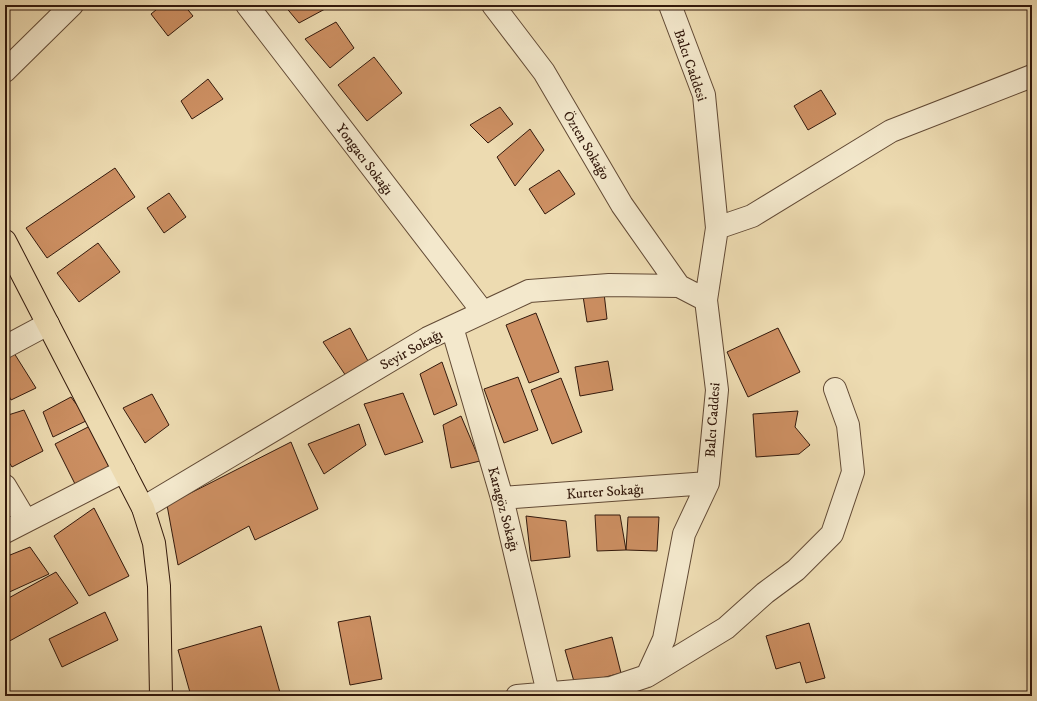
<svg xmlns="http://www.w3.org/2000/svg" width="1037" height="701" font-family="'IM FELL DW Pica',serif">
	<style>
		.building { fill: #cc8f62; stroke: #33190c }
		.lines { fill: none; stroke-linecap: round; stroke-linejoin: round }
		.minor-casing { stroke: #624a35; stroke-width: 24 }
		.major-casing { stroke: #33190c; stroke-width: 24 }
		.minor { stroke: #f3e8cc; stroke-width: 22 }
		.major { stroke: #eddbb1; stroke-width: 22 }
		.labels { text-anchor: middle; stroke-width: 3; stroke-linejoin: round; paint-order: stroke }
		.street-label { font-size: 14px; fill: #33190c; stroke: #f3e8cc }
	</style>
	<rect width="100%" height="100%" fill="#eddbb1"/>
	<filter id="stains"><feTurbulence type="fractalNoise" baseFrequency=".005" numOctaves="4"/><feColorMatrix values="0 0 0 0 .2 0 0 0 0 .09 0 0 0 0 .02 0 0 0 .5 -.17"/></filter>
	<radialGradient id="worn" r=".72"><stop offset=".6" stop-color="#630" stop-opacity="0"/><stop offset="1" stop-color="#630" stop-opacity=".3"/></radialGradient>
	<!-- building -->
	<path class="building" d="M162,5H184L193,16L168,36L151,14Z
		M284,5H321L325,9L299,23Z
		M336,22L354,48L330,68L305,39Z
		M374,57L402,93L367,121L338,85Z
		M208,79L223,99L192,119L181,101Z
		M821,90L836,114L808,130L794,106Z
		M500,107L513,124L488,143L470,125Z
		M530,129L544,150L515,186L497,157Z
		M115,168L135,197L47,258L26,228Z
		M559,170L575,194L545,214L529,189Z
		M169,193L186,217L164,233L147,208Z
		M98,243L120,272L79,302L57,273Z
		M604,293L607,319L587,322L583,296Z
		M536,313L559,372L529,383L506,325Z
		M350,328L368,361L346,376L323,342Z
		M778,328L800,372L748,397L727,352Z
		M14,353L36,388L11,400L5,388V358Z
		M608,361L613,390L580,396L575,367Z
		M442,362L457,405L434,415L420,374Z
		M518,377L538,430L504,443L484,389Z
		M561,378L582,432L552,444L531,390Z
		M403,393L423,442L385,455L364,404Z
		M152,394L169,425L145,443L123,408Z
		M71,397L88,420L53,437L43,412Z
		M24,410L43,451L12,467L5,456V416Z
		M798,411L795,427L810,445L799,454L756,457L753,414Z
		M461,416L480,461L451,468L443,425Z
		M359,424L366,445L324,474L308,444Z
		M90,426L115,470L77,488L55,444Z
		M291,442L318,509L255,540L249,526L178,565L167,505Z
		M94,508L129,576L89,596L54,536Z
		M595,515H620L626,550L597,551Z
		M526,516L566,521L570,557L531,561Z
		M628,517H659L657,551L626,550Z
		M30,547L49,574L5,594V557Z
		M56,572L78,603L6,643L5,600Z
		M105,612L118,640L62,667L49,639Z
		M370,616L382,679L350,685L338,622Z
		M809,623L825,678L806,683L800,662L776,669L766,636Z
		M261,626L281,696H191L178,650Z
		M612,637L621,673L575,685L565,650Z"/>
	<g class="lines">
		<defs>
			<path id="minor" d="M247,5L483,312
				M493,5L544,72L622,205L679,286
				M5,71L72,5
				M717,228L752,216L891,131L1032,76
				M452,327L502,498L548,693
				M5,347L48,324
				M5,486L26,521
				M502,498L708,483
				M143,508L428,338L529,291L609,285L679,286L706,300
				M5,532L124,471
				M647,676L726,628L765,593L796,570L832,534L853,472L848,425L835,389
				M517,696L611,688L647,676L664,639L684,534L708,483L717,390L706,300L717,228L704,95L670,5"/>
			<path id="major" d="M5,241L143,508L154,543L159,586L161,696"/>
		</defs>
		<!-- minor casing -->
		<use href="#minor" class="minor-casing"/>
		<!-- major casing -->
		<use href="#major" class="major-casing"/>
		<!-- minor -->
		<use href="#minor" class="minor"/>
		<!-- major -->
		<use href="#major" class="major"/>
	</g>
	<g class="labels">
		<!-- street labels -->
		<g class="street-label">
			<text transform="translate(691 65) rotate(71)" y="5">Balcı Caddesi</text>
			<text transform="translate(587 145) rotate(59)" y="5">Özten Sokağo</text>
			<text transform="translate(365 159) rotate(53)" y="5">Yongacı Sokağı</text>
			<text transform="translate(411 349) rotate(-29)" y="5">Seyir Sokağı</text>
			<text transform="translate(712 420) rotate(-86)" y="5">Balcı Caddesi</text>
			<text transform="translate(605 491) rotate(-4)" y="5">Kurter Sokağı</text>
			<text transform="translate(504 509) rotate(75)" y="5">Karagöz Sokağı</text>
		</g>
	</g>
	<!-- margin -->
	<rect width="1037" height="701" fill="none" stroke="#eddbb1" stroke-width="20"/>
	<rect x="6" y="6" width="1025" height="689" fill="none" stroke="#33190c" stroke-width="2"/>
	<rect x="10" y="10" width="1017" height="681" fill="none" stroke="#33190c"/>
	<rect width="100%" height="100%" filter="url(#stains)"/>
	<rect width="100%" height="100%" fill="url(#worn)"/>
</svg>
